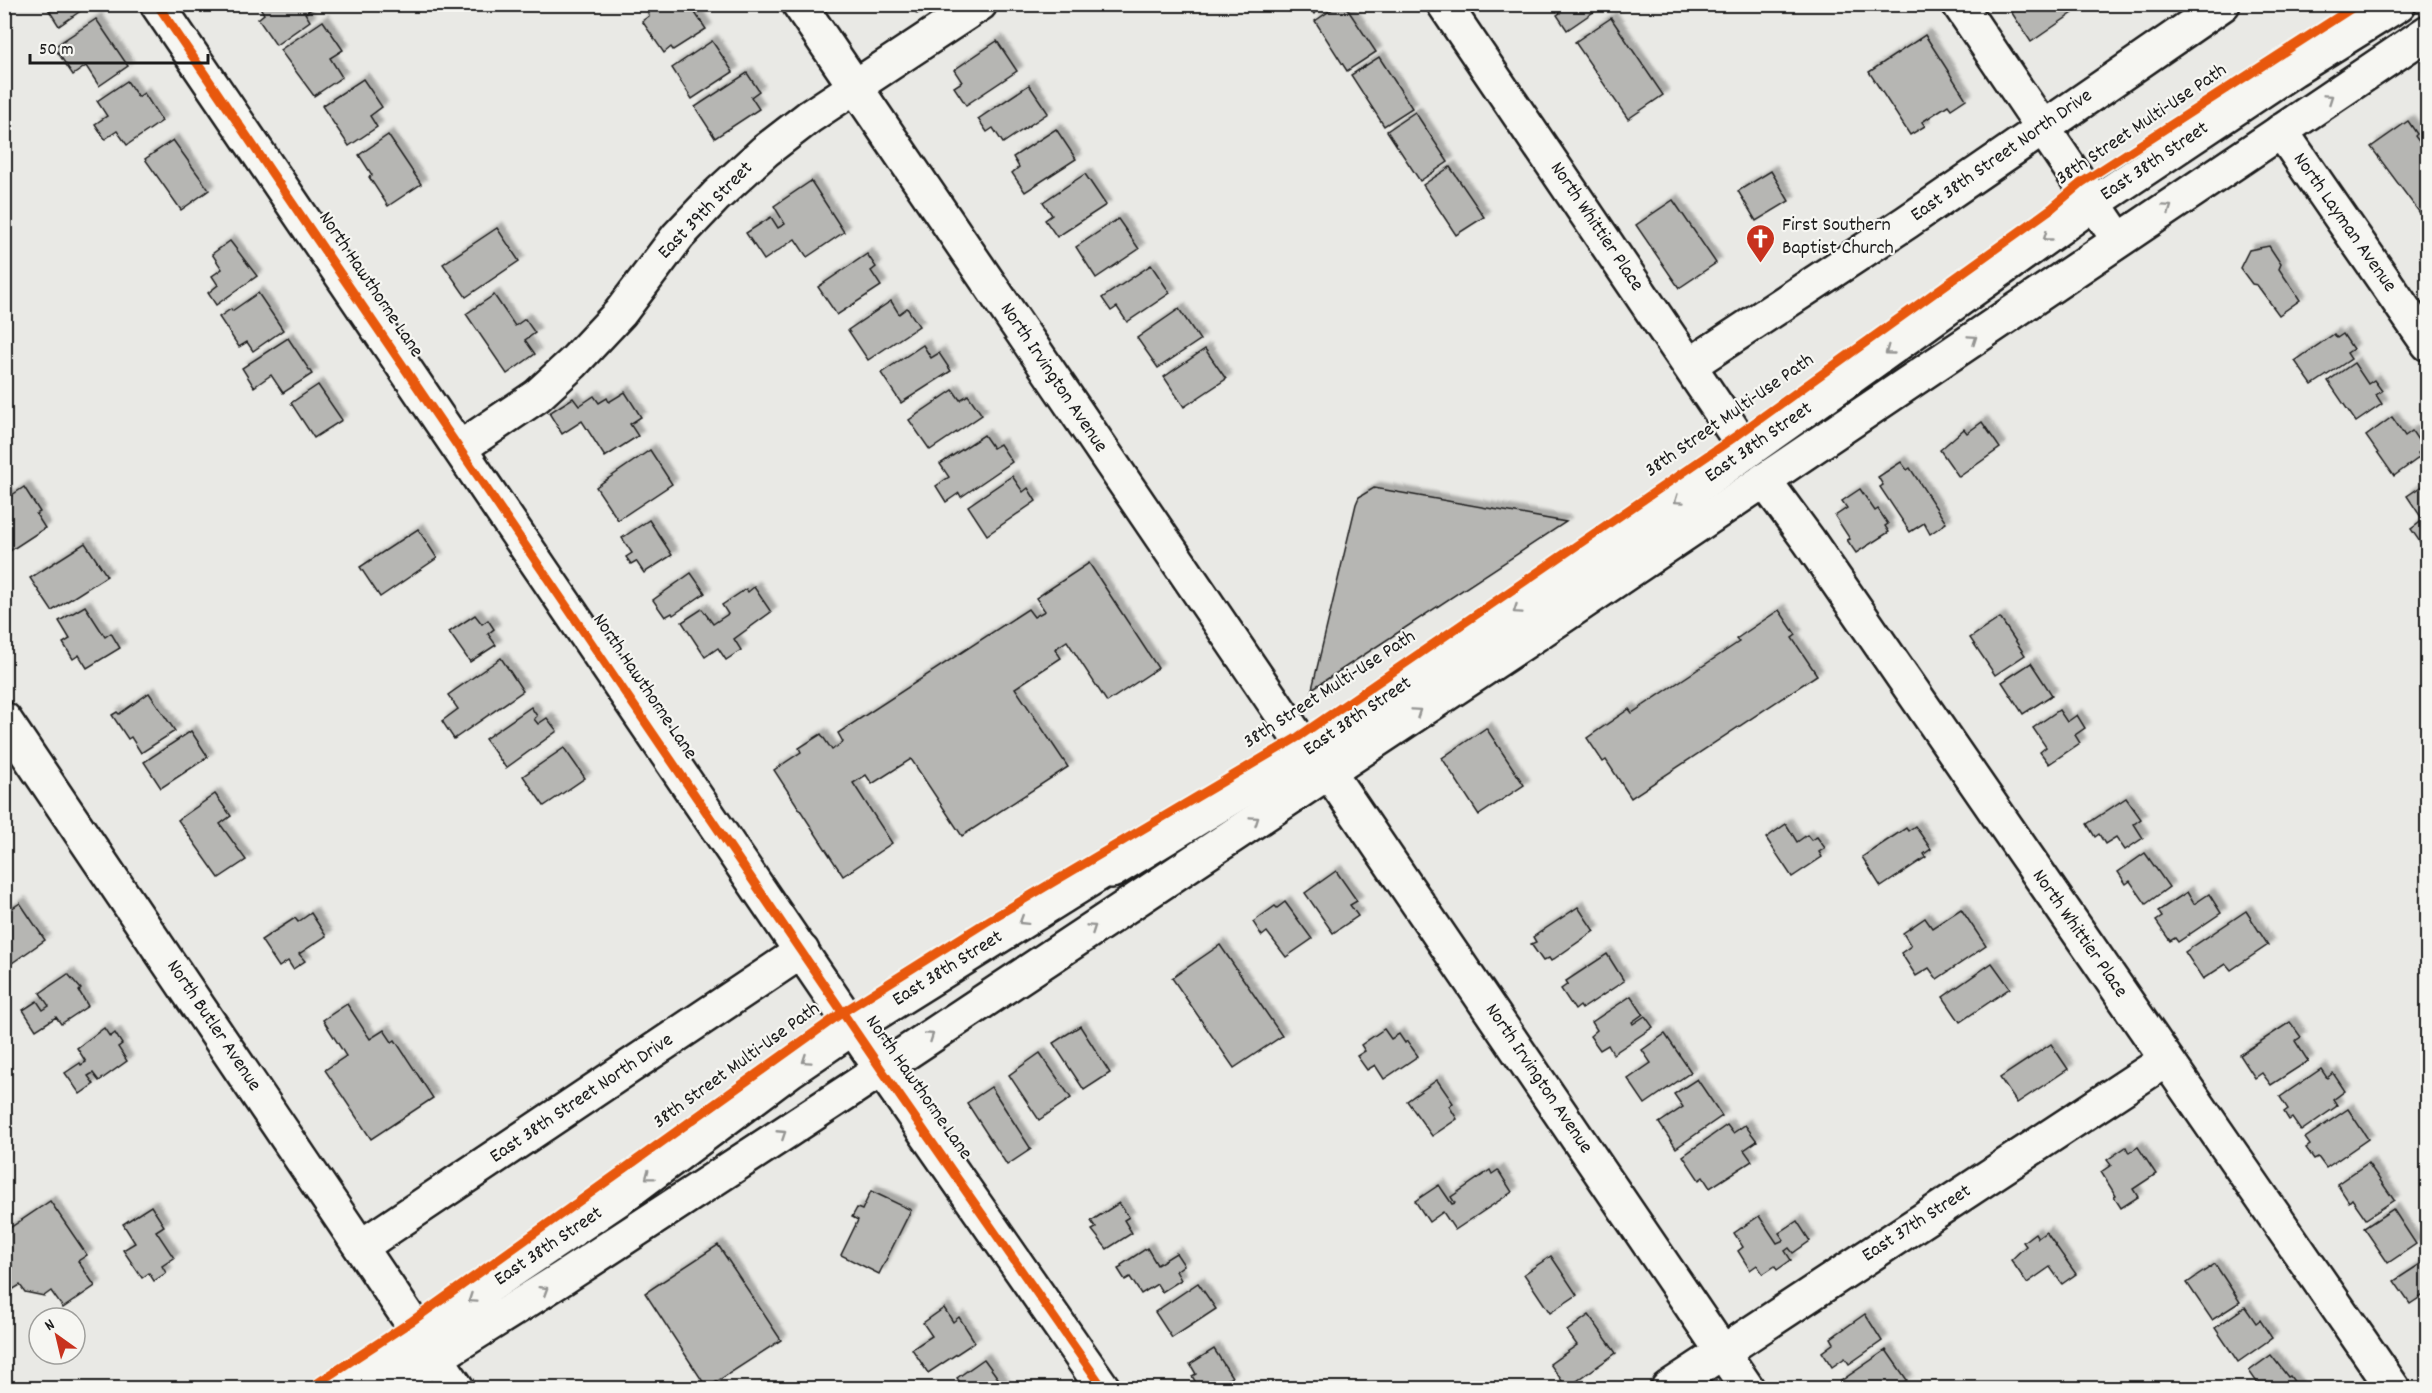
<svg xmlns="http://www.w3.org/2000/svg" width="2432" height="1393" font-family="Dekko,sans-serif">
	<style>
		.building { fill: #b6b6b3; stroke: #1c1c1c; stroke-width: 1.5; filter: url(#shadow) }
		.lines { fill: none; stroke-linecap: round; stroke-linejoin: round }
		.minor-casing { stroke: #1c1c1c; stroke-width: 38 }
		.major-casing { stroke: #1c1c1c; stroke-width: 38 }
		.minor { stroke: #f6f6f2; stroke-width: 33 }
		.major { stroke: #f6f6f2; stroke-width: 33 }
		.cycleway-casing { stroke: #f6f6f2; stroke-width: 13 }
		.cycleway { stroke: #e8590c; stroke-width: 9 }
		.oneway { stroke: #949492 }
		.labels { text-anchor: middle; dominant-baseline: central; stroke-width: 4.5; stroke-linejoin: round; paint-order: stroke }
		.street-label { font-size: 20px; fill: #1c1c1c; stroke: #f6f6f2 }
		.poi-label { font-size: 20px; fill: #1c1c1c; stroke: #f6f6f2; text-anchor: start }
	</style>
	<defs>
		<filter id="shadow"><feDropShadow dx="5.5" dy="-5.5" stdDeviation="1.5" flood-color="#0004"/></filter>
	</defs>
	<rect width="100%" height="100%" fill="#e9e9e5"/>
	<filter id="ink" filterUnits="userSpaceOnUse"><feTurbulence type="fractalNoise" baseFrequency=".0167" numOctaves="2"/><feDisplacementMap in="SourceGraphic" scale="12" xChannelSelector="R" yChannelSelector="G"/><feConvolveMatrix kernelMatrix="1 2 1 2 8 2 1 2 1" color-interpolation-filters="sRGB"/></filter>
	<g filter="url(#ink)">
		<g class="building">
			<polygon points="45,4 88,4 89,5 59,26"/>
			<polygon points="258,4 316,4 316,6 305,13 310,21 276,45 258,19 264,14"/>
			<polygon points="660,4 689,4 706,29 673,50 671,47 664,53 642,21 649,16 648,13"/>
			<polygon points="907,4 931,4 917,14 913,7 910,9"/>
			<polygon points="1308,4 1328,4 1314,14"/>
			<polygon points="1340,4 1344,4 1376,52 1347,71 1315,21"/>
			<polygon points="1554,4 1605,4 1567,30 1557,15 1560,13"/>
			<polygon points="2006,4 2086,4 2031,42"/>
			<polygon points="1611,18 1663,95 1628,119 1575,42"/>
			<polygon points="96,19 128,66 99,86 86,66 73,75 54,47"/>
			<polygon points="323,21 343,50 330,58 342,77 314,96 280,50"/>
			<polygon points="1925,35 1966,99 1951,109 1948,105 1922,122 1925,126 1910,135 1869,72"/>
			<polygon points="712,41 733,72 692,99 672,68"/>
			<polygon points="997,41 1017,71 966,105 954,87 962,82 954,70"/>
			<polygon points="1379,57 1412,108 1384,126 1351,75"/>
			<polygon points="747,73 759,91 751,97 759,109 715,138 695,107"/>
			<polygon points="363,79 382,107 370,116 377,127 349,146 322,106"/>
			<polygon points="127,81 138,97 144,93 162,121 127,145 117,131 105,139 95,124 107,116 97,101"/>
			<polygon points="1029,85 1048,113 1003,143 993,128 987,132 978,119"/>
			<polygon points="1415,112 1448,162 1420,181 1387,131"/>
			<polygon points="2408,121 2417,134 2415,136 2428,154 2428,224 2371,147"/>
			<polygon points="1056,129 1076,159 1025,192 1012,173 1019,167 1013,157"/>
			<polygon points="388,135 421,184 388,206 369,177 372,175 359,155"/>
			<polygon points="173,140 209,190 181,210 145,159"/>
			<polygon points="1450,167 1484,217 1456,235 1423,185"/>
			<polygon points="1771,171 1789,201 1756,221 1738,191"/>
			<polygon points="1085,174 1106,205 1057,237 1045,220 1052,215 1043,202"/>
			<polygon points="811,181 844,232 807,257 795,239 764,260 746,233 771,217 778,228 785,224 774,206"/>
			<polygon points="1673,200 1716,263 1679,288 1636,225"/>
			<polygon points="1118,219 1139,249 1096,278 1076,247"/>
			<polygon points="497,228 519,261 466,297 443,264"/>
			<polygon points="230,241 257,276 216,305 208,293 218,285 212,276 222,269 212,254"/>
			<polygon points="2269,246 2281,264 2279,269 2300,300 2279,315 2257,285 2252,284 2240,268 2249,250"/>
			<polygon points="867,254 876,267 871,271 881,286 837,315 818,287"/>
			<polygon points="1151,265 1170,293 1127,322 1117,307 1111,311 1102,298"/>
			<polygon points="258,293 283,330 253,351 247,342 239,347 219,317 231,309 232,311"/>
			<polygon points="494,295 515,326 525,319 535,333 525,340 535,354 507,374 466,314"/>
			<polygon points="891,301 899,314 907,308 919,326 868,360 848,330"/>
			<polygon points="1179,309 1200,340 1158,368 1137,338"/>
			<polygon points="2334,334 2337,338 2343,334 2353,349 2347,353 2351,359 2312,385 2295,361"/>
			<polygon points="288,338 312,374 283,393 271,375 254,387 242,368"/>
			<polygon points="923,345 931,358 939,353 951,371 901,403 881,373"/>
			<polygon points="1205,349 1226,379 1184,407 1164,377"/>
			<polygon points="2354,363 2368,384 2374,380 2382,391 2376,395 2382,404 2356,422 2328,381"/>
			<polygon points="318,385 342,420 314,438 291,403"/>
			<polygon points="953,390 960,400 968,395 982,415 930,450 909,420"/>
			<polygon points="625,392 641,417 630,424 638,436 605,457 582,421 562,434 549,413 573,398 579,406 594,396 599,403 607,398 609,402"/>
			<polygon points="2392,417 2405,436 2412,431 2424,449 2418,453 2420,457 2394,476 2366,436"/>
			<polygon points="1982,422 2000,448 1959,477 1940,450 1964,429 1967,433"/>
			<polygon points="984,435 993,448 1000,444 1012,462 961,497 959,493 946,502 936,486 949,477 940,464"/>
			<polygon points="650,450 672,484 618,520 596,487"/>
			<polygon points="1901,462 1907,470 1910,468 1946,523 1930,534 1924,523 1910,532 1880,487 1883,485 1878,477"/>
			<polygon points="1012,476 1023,492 1028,488 1036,501 987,535 968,506"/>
			<polygon points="2428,482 2428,541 2422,545 2411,529 2423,520 2407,496"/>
			<polygon points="24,487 40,512 36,514 45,528 10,551 4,542 4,490 9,497"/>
			<polygon points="1374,488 1566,522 1312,689 1356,504 1359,497"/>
			<polygon points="1860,489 1875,511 1878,509 1888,524 1885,526 1889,532 1856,553 1847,540 1850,539 1835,516 1847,508 1842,501"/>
			<polygon points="649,520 672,555 644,573 636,561 631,564 626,557 632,553 622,538"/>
			<polygon points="418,529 437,558 380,597 360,567"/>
			<polygon points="85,543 107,576 52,611 30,578"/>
			<polygon points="1089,563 1158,668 1107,702 1067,641 1055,649 1061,658 1015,688 1068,767 962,836 911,759 872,784 866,775 853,783 892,843 843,876 774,770 801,752 799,748 821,734 832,750 843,742 838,733 1028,609 1034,617 1045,611 1036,598"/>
			<polygon points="691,573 705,593 673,615 672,613 665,617 653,600"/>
			<polygon points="754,587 771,612 734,639 741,650 726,660 718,648 705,657 682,622 702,609 713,624 728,614 722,605 746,589 748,592"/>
			<polygon points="85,606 105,637 111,633 120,648 87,668 79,655 73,659 63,643 70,639 59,621"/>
			<polygon points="1779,610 1796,635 1792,638 1817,675 1631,798 1606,760 1603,762 1587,738 1629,709 1632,713 1739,642 1736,639"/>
			<polygon points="475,615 482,624 488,620 494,629 488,634 496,645 470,662 449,632"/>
			<polygon points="2000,618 2025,655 1995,675 1970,638"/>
			<polygon points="501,658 523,691 454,739 442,721 458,709 448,695"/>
			<polygon points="2031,663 2052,695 2023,714 2002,682"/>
			<polygon points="149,693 175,731 141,753 131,737 128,739 112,715 117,712 119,714"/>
			<polygon points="531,707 537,716 534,719 538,724 547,718 557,731 506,768 485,739"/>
			<polygon points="2059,710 2067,722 2077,715 2085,728 2075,735 2080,743 2049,764 2040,752 2046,747 2033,728"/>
			<polygon points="1486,728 1524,785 1479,815 1442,758"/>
			<polygon points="191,731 208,757 161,788 144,762"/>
			<polygon points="564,748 585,778 544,806 523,776"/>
			<polygon points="215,794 231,816 220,824 246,860 219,878 178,820"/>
			<polygon points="2126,798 2141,819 2134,824 2143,838 2125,850 2116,837 2105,844 2099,834 2095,837 2087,824"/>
			<polygon points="1786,824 1797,842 1807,835 1811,840 1817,837 1825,848 1819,852 1822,857 1792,877 1766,838"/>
			<polygon points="1915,826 1931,849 1924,854 1926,857 1881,887 1862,857 1906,828 1908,831"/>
			<polygon points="2145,853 2169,887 2146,904 2130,881 2126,884 2118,872"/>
			<polygon points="1336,871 1357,901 1350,905 1358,916 1333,933 1305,893"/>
			<polygon points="2187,892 2194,904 2209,894 2221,913 2178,942 2175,938 2170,941 2156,921 2162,917 2158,911"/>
			<polygon points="1285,902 1312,939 1286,957 1267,932 1262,936 1253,922 1275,906 1277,908"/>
			<polygon points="20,903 45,940 12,963 4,952 4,914"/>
			<polygon points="1578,907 1594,931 1551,961 1549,958 1543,961 1531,944 1536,942 1533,937"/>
			<polygon points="1961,909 1986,946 1937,979 1929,968 1916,976 1901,953 1911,946 1903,933 1925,918 1932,928"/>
			<polygon points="2246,911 2268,945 2231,970 2226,964 2203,979 2185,952"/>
			<polygon points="311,913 326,936 299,954 305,961 293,969 288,961 279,967 261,940 295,918 298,922"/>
			<polygon points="1220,945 1282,1036 1234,1068 1172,978"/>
			<polygon points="1607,954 1624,981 1582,1009 1580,1006 1575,1010 1561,989 1568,984 1566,981"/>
			<polygon points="1992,963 2010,988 1960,1022 1943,997"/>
			<polygon points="68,974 81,989 79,991 88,1006 61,1024 56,1017 36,1030 23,1010 37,1001 43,1010 49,1006 40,993"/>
			<polygon points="1631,996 1643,1014 1632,1022 1633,1024 1645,1016 1653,1027 1613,1054 1608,1045 1600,1050 1590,1036 1597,1030 1592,1022"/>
			<polygon points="347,1004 370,1039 384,1030 392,1042 395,1040 433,1098 371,1139 325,1070 346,1056 323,1020"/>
			<polygon points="2290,1022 2301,1037 2295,1041 2308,1061 2271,1085 2262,1073 2255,1078 2240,1055"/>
			<polygon points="1080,1026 1110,1073 1084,1090 1053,1043"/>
			<polygon points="104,1028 110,1037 115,1033 122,1044 118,1047 127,1061 99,1081 93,1073 88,1076 94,1084 80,1094 65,1073 80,1063 81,1065 86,1062 77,1048"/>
			<polygon points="1384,1029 1391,1039 1399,1034 1405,1043 1407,1041 1418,1056 1384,1079 1375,1065 1367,1070 1357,1056 1365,1051 1361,1045"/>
			<polygon points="1665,1034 1691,1072 1645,1104 1628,1079 1651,1063 1642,1050"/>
			<polygon points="2051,1044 2068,1069 2017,1103 2000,1078"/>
			<polygon points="1040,1053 1071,1098 1039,1120 1009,1075"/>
			<polygon points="2321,1069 2327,1078 2333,1073 2345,1091 2333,1100 2337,1106 2301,1131 2292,1118 2289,1120 2284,1112 2288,1109 2280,1097"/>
			<polygon points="1697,1079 1722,1116 1676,1148 1659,1123 1683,1107 1674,1094"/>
			<polygon points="1437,1080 1453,1103 1449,1106 1457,1119 1432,1136 1407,1101"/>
			<polygon points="991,1087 1031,1149 1007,1165 967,1103"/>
			<polygon points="2348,1109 2368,1139 2326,1168 2318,1157 2314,1159 2306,1148 2310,1145 2305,1138"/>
			<polygon points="1727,1125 1733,1133 1745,1125 1757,1141 1744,1150 1752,1161 1710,1188 1703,1177 1699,1180 1683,1156"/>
			<polygon points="2126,1147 2129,1153 2138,1147 2156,1174 2133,1189 2138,1197 2121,1208 2114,1197 2116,1196 2101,1172 2111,1165 2107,1160"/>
			<polygon points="2368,1163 2394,1200 2366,1219 2352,1199 2349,1202 2337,1184"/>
			<polygon points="1490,1170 1492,1174 1498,1170 1512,1192 1455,1230 1443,1212 1429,1222 1415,1201 1439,1185 1452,1204 1455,1203 1451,1197"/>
			<polygon points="871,1191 911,1210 879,1274 841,1255 858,1220 852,1217 857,1208 862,1210"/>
			<polygon points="50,1201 87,1255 78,1261 95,1286 63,1308 51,1291 44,1296 25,1292 20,1285 4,1295 4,1232"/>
			<polygon points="1119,1203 1129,1217 1124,1220 1132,1233 1107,1249 1092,1230 1096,1228 1091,1221"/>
			<polygon points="151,1206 164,1226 156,1231 174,1258 162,1266 166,1273 154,1281 149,1273 142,1278 123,1250 135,1243 123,1224"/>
			<polygon points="2393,1209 2416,1244 2388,1263 2364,1228"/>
			<polygon points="1759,1216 1777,1243 1784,1240 1779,1233 1797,1221 1810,1241 1793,1253 1789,1248 1785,1251 1791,1260 1777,1270 1775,1266 1763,1274 1757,1265 1750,1270 1738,1251 1743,1247 1734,1233"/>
			<polygon points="2046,1232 2076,1274 2062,1284 2050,1267 2027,1283 2011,1260 2026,1246 2023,1242 2035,1233 2038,1238"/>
			<polygon points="718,1245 781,1340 707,1388 645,1293"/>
			<polygon points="1147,1248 1157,1265 1176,1253 1184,1265 1176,1271 1181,1280 1162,1292 1157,1284 1141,1294 1130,1277 1125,1280 1118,1269 1122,1267 1121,1265"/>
			<polygon points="1551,1256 1577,1295 1550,1313 1524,1274"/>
			<polygon points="2428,1259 2428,1292 2410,1304 2394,1281"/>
			<polygon points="2215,1264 2240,1302 2212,1320 2187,1283"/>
			<polygon points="1198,1283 1216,1309 1172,1338 1155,1312"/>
			<polygon points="2245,1307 2256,1323 2260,1320 2272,1338 2238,1362 2215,1328"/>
			<polygon points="944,1308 953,1322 959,1317 975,1342 928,1373 912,1349 932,1336 923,1323"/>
			<polygon points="1865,1314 1882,1341 1849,1364 1845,1358 1832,1367 1822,1352 1834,1343 1831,1338"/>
			<polygon points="1589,1315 1616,1353 1567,1388 1550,1364 1577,1345 1567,1331"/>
			<polygon points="1214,1349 1232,1377 1214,1388 1199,1388 1192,1376 1196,1374 1190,1364"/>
			<polygon points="1886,1350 1907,1380 1895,1388 1846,1388 1841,1381"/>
			<polygon points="2271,1355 2288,1377 2290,1376 2298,1387 2261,1388 2249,1371"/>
			<polygon points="984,1359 1005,1388 964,1388 957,1378"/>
		</g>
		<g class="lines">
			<defs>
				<g id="minor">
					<polyline points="157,4 881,1069 1103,1388"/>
					<polyline points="799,4 1307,751"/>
					<polyline points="1444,4 1747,451"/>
					<polyline points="1959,4 2118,239"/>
					<polyline points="2281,131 2428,344"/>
					<polyline points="1690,365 1907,222 2223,4"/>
					<polyline points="460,448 537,396 573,363 620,313 678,236 716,196 765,151 809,117 980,4"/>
					<polyline points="1764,480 1809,541 2393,1388"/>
					<polyline points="4,719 420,1335"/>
					<polyline points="1328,771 1747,1388"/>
					<polyline points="362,1246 802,951"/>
					<polyline points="436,1358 457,1388"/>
					<polyline points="1668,1388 2166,1060"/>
				</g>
				<g id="major">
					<polyline points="1126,857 1112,871 1307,751 1608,550 1839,386 2094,203 2293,70 2399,4"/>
					<polyline points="338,1388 620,1198 791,1070 854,1027 1126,857"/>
					<polyline points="388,1388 563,1278 853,1088 1529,639 2428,32"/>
				</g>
			</defs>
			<use href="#minor" class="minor-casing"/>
			<use href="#major" class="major-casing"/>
			<use href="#minor" class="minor"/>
			<use href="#major" class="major"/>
			<defs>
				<g id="cycleway">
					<polyline points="157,4 881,1069 1103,1388"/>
					<polyline points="310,1388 412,1321 843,1012 991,919 1298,737 1736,436 2052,208 2081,183 2358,4"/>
				</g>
			</defs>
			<use href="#cycleway" class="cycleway-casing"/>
			<use href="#cycleway" class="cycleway"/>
		</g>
		<defs><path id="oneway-chevron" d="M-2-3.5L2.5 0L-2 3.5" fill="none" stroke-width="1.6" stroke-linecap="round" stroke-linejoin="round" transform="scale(1.5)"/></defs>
		<g class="oneway">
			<use href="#oneway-chevron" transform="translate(2329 98) rotate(-34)"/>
			<use href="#oneway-chevron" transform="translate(2168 208) rotate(-35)"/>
			<use href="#oneway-chevron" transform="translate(2047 237) rotate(144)"/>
			<use href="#oneway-chevron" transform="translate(1973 339) rotate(-34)"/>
			<use href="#oneway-chevron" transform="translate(1889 351) rotate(144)"/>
			<use href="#oneway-chevron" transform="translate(1678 500) rotate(145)"/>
			<use href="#oneway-chevron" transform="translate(1517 610) rotate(146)"/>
			<use href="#oneway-chevron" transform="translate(1417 712) rotate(-34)"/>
			<use href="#oneway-chevron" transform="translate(1255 820) rotate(-34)"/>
			<use href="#oneway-chevron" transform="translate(1023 921) rotate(148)"/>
			<use href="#oneway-chevron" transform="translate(1092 928) rotate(-34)"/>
			<use href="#oneway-chevron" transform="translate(930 1036) rotate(-34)"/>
			<use href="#oneway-chevron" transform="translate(806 1060) rotate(146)"/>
			<use href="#oneway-chevron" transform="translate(782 1134) rotate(-33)"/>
			<use href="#oneway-chevron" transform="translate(649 1176) rotate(143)"/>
			<use href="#oneway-chevron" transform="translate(544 1290) rotate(-32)"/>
			<use href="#oneway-chevron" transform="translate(472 1299) rotate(146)"/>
		</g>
	</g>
	<defs>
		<symbol id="church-pin" viewBox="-11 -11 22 30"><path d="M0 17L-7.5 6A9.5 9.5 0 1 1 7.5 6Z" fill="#c8321e" stroke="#f6f6f2"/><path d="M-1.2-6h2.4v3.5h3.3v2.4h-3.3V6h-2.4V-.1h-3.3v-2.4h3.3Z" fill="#fff"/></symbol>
	</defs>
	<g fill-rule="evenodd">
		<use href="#church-pin" x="1744" y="222" width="33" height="45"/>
	</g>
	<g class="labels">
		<g class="street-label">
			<text transform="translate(2142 125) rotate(-34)">38th Street Multi-Use Path</text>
			<text transform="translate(2002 156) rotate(-35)">East 38th Street North Drive</text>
			<text transform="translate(2155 162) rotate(-34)">East 38th Street</text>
			<text transform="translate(706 211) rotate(-46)">East 39th Street</text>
			<text transform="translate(2344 223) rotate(55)">North Layman Avenue</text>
			<text transform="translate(1596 227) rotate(56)">North Whittier Place</text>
			<text transform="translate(370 285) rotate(56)">North Hawthorne Lane</text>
			<text transform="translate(1053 378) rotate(56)">North Irvington Avenue</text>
			<text transform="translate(1730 416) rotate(-35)">38th Street Multi-Use Path</text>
			<text transform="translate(1759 443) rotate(-35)">East 38th Street</text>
			<text transform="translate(644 687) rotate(56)">North Hawthorne Lane</text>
			<text transform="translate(1330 690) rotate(-33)">38th Street Multi-Use Path</text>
			<text transform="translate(1358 717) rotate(-34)">East 38th Street</text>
			<text transform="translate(2079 934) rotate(55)">North Whittier Place</text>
			<text transform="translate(948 969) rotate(-32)">East 38th Street</text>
			<text transform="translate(213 1026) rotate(56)">North Butler Avenue</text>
			<text transform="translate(737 1066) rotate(-36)">38th Street Multi-Use Path</text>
			<text transform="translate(1538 1079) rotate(56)">North Irvington Avenue</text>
			<text transform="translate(918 1088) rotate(55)">North Hawthorne Lane</text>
			<text transform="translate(582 1099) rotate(-34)">East 38th Street North Drive</text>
			<text transform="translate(1917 1224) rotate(-33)">East 37th Street</text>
			<text transform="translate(549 1247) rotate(-34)">East 38th Street</text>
		</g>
		<g class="poi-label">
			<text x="1782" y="226">First Southern<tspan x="1782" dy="23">Baptist Church</tspan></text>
		</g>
	</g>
	<rect width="2432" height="1393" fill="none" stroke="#f6f6f2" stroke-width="24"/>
	<rect x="12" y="12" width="2408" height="1369" fill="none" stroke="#1c1c1c" stroke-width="2" filter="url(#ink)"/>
	<g transform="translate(57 1336) rotate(326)"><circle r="28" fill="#f6f6f2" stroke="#9f9f9c" stroke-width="1.5"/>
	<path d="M0-4.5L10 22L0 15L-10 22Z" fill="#c8321e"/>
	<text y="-9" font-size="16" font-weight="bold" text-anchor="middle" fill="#1c1c1c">N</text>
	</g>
	<path d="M30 54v9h178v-9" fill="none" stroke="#1c1c1c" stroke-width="3"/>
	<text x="39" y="54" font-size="18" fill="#1c1c1c" stroke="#f6f6f2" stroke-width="4.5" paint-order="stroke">50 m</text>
</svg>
